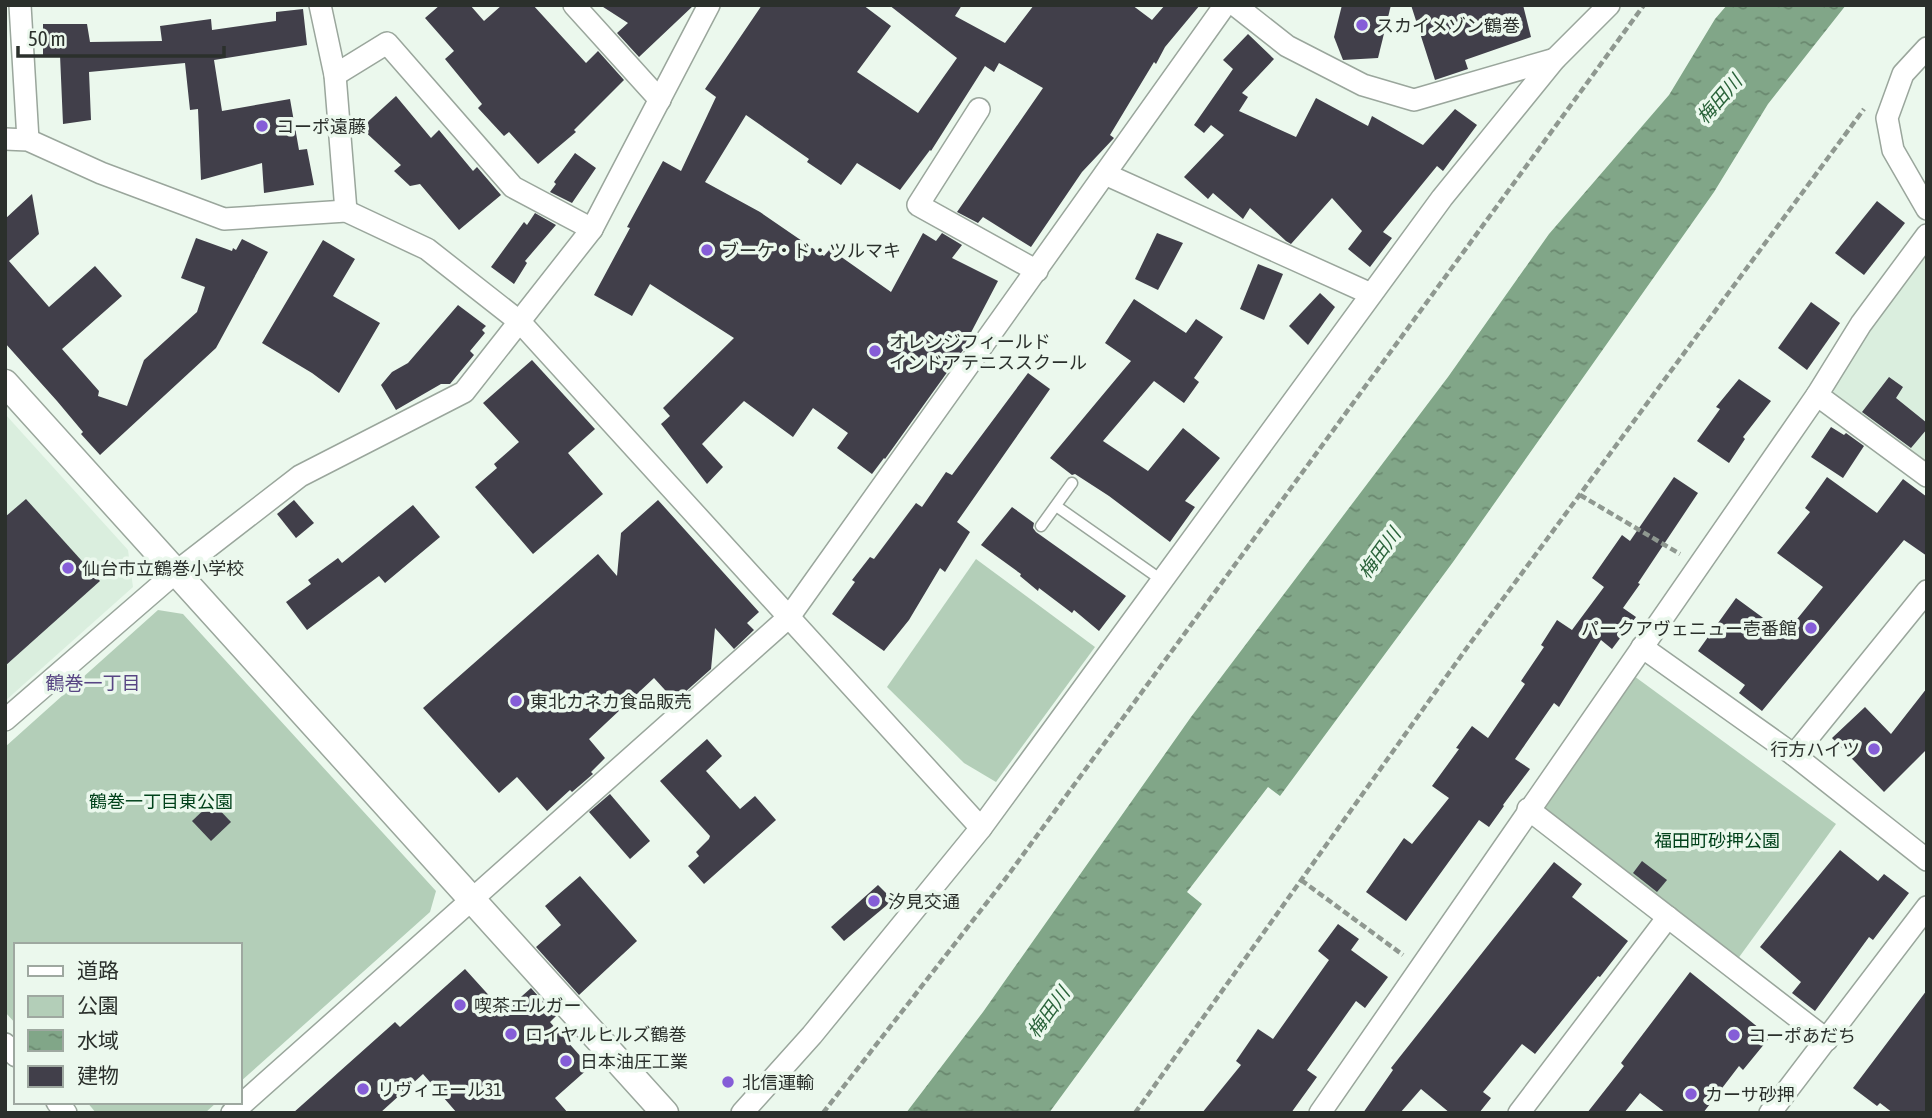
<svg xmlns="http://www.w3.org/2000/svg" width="1932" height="1118" font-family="'Asap Condensed','Noto Sans JP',sans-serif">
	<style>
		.built { fill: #daeede }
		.park { fill: #b3ceb8 }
		.water { fill: url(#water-ripples) }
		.building { fill: #413f4a }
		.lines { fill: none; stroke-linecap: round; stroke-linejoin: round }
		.service-casing { stroke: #9aa69c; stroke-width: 13 }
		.minor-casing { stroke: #9aa69c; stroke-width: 24 }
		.tertiary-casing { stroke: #9aa69c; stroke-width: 29 }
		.path { stroke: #8f9890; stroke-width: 4.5; stroke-dasharray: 7 3.5; stroke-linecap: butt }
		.service { stroke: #fff; stroke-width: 10 }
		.minor { stroke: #fff; stroke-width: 21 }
		.tertiary { stroke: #fff; stroke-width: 26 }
		.poi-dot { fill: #855dd7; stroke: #ebf8ed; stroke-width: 2.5 }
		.labels { text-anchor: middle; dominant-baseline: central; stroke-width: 7; stroke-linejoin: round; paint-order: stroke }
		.poi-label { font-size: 18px; fill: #2b302c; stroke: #ebf8ed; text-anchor: start }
		.park-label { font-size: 18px; fill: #00411a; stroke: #ebf8ed }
		.water-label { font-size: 19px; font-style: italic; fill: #2a633a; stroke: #ebf8ed }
		.neighbourhood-label { font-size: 19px; fill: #584684; stroke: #ebf8ed }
	</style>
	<defs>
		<pattern id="water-ripples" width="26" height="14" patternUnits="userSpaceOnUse" patternTransform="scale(1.75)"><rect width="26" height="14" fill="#81a688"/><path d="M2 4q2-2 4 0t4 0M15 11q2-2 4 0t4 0" fill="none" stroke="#6a886f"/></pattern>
	</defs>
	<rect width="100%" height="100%" fill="#ebf8ed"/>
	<g class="built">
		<polygon points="1920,253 1927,253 1927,463 1837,403 1831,383"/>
		<polygon points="5,414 128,550 133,587 5,701"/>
	</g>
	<g class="park">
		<polygon points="976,559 1095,647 996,782 964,763 887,687"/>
		<polygon points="158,610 183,614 436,891 430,912 240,1082 240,945 16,945 16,1024 5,1012 5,747"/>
		<polygon points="1634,676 1836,824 1737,960 1542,809"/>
		<polygon points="87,1102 217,1102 205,1113 96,1113"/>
	</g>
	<polygon class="water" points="1727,5 1846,5 1768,104 1714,192 1453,562 1280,796 1268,787 1187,892 1202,904 1049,1113 906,1113 983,1012 1191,717 1448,377 1549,234 1669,95 1715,19"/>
	<g class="building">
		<polygon points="440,5 470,5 484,21 502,5 533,5 586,63 598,51 624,80 574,130 576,132 538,164 509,132 504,136 478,108 482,104 445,59 454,51 425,18"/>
		<polygon points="600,5 694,5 639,57 617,33 628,23"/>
		<polygon points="762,5 863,5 891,26 857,72 918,113 957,58 889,5 962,5 955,16 1005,43 1034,5 1132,5 1152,20 1165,5 1200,5 1165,47 1156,64 1154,62 1110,135 1114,138 1082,172 1031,247 983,217 978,223 957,212 1043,88 999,63 994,72 985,66 931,151 930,150 900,190 857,163 841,185 807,162 809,159 746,115 705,182 760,212 824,256 830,249 891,292 923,233 936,241 942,233 962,245 952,258 998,281 965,344 966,346 885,459 884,458 872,474 837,448 848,433 813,408 793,437 744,401 702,444 723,467 707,484 661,424 670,416 663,408 734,338 650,284 632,316 594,295 630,228 627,227 663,161 681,171 716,97 705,89"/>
		<polygon points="1342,5 1391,5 1378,58 1343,60 1334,37"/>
		<polygon points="1411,5 1523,5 1531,37 1465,60 1468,69 1435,80"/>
		<polygon points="303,9 307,45 214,60 222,111 290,99 299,150 307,149 314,185 264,193 262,163 201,180 198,109 190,110 185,63 89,72 91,120 63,124 60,55 43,57 43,24 87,24 90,42 162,41 160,26 211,19 212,30 276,21 276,12"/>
		<polygon points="1248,34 1274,59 1242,93 1248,97 1239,111 1296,137 1316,98 1368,126 1372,116 1423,145 1455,109 1477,125 1443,171 1437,166 1383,232 1392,238 1370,267 1348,249 1362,231 1332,198 1291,244 1286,241 1250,208 1243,219 1213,193 1208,199 1184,177 1224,135 1211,125 1204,133 1194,125 1233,69 1223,60"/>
		<polygon points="396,96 431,138 439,130 473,171 477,167 501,195 459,230 420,184 410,186 394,171 401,165 361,128"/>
		<polygon points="575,153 596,168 572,203 550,192 556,184 554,182"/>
		<polygon points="32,194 39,234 9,261 49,307 95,266 122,296 62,349 99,391 98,396 127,406 144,360 197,312 205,287 181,278 196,238 232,251 233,248 236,250 242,239 268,252 216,348 100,455 81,434 83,432 57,401 5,343 5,219"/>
		<polygon points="1877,201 1905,223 1864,275 1835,253"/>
		<polygon points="535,213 556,225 525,261 527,263 514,284 491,267 524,222 527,225"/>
		<polygon points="1157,233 1183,243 1158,290 1135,279"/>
		<polygon points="323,240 355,259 333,296 380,323 339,393 312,373 262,343"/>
		<polygon points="1258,264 1283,274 1264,320 1240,309"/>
		<polygon points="1320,293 1335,307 1308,345 1289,326"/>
		<polygon points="1134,299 1186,333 1196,319 1223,337 1194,378 1199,382 1184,403 1154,381 1103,441 1148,471 1183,428 1220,458 1185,501 1195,507 1170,542 1109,496 1075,474 1072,475 1050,458 1131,361 1105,343"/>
		<polygon points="1811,302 1840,323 1807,370 1778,348"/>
		<polygon points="458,305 486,326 482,330 485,333 470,351 474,355 450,384 441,384 396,410 381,385 392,372 408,363"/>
		<polygon points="532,360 595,429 568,453 603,494 533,554 475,487 497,468 494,464 519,442 483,403"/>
		<polygon points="1028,373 1050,389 957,522 970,532 945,572 940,568 909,620 884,651 832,614 855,582 852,580 870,557 874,559 916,503 922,507 946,472 952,475"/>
		<polygon points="1889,377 1903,387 1896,398 1927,423 1927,429 1911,448 1862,412"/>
		<polygon points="1739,379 1771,401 1743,437 1745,439 1729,463 1697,441 1720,409 1716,407"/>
		<polygon points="1831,427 1844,435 1846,433 1864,446 1843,478 1811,457"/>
		<polygon points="1674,477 1698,493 1638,583 1640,584 1623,608 1636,617 1612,649 1601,640 1559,707 1554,703 1515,759 1530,769 1503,805 1504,806 1489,827 1479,820 1406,921 1366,892 1404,838 1412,844 1449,798 1432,786 1459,749 1456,748 1472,726 1488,738 1525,684 1521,681 1544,647 1541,645 1557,620 1572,630 1604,587 1592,578 1622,535 1630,541"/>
		<polygon points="1827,477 1877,513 1903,479 1927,497 1927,556 1904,540 1762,711 1739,693 1745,685 1698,651 1736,598 1785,634 1823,587 1777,553 1810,512 1805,508"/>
		<polygon points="26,499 100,581 5,666 5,517"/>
		<polygon points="294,500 314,523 296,538 277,514"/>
		<polygon points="658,500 759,612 747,623 754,630 734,649 715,628 711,669 675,701 654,678 589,739 605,758 591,772 593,774 572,792 570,790 547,811 517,777 499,793 423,708 598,554 617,576 621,533"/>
		<polygon points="413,505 440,537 385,583 379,576 307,630 286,602 311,584 308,580 338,558 342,563"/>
		<polygon points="1012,507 1034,523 1033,528 1036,532 1126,596 1099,631 1074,610 1072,613 1039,588 1038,591 1020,576 1021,574 981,545"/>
		<polygon points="1927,688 1927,749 1884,792 1832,738 1865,707 1891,734"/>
		<polygon points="707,739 722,756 706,771 740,809 755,796 776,820 704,884 688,866 699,856 696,852 709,839 710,836 660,781"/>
		<polygon points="610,794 650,841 630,859 589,812"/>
		<polygon points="212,802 231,822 211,841 192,821"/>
		<polygon points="1840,850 1878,881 1884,874 1909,893 1873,940 1869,937 1815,1011 1792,993 1801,982 1760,947"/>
		<polygon points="1642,861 1667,880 1657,892 1633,873"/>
		<polygon points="1554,862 1582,884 1572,897 1628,941 1600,977 1598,976 1535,1054 1522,1044 1483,1092 1491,1098 1479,1113 1450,1113 1421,1089 1400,1113 1363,1113 1393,1070 1391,1068"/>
		<polygon points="580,876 637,941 579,995 536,947 561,925 545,906"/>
		<polygon points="878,885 893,900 844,941 831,927"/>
		<polygon points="1338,924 1359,939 1351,950 1388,977 1365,1008 1356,1001 1307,1070 1317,1077 1291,1113 1202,1113 1241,1065 1236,1061 1258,1029 1273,1039 1329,960 1318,951"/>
		<polygon points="465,969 504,1012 531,988 556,1016 550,1022 590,1067 555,1098 568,1113 457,1113 423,1074 380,1113 293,1113 395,1022 400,1027"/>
		<polygon points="1690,972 1770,1037 1743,1070 1739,1066 1703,1113 1666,1113 1640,1093 1624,1113 1587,1113 1624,1066 1621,1063"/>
		<polygon points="1927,990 1927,1113 1893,1113 1880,1103 1877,1106 1853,1088"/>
	</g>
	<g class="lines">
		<defs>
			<g id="service">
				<polyline points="1056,506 1163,581"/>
				<polyline points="1041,526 1072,483"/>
			</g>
			<g id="minor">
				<polyline points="20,5 28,140"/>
				<polyline points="320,5 335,75 346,211"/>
				<polyline points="574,5 660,100"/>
				<polyline points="1235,5 1287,46 1363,85 1414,100 1555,59"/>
				<polyline points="1927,48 1903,74 1887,118 1893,150 1927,209"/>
				<polyline points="335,75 387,43 513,187 592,229"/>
				<polyline points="979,109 918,205 1037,271"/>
				<polyline points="5,139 28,140 101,173 224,219 346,211 427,249 520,322 981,828"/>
				<polyline points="1105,174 1371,294"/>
				<polyline points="1817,395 1927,476"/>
				<polyline points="1642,647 1794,755 1927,860"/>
				<polyline points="5,720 176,572 300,476 464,392 592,229 709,5"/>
				<polyline points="1794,755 1927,591"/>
				<polyline points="1528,809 1827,1040"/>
				<polyline points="5,1044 16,1056"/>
				<polyline points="57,1102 66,1113"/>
				<polyline points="232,1113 789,617 1225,5"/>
				<polyline points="742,1113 812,1035 981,828 1442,198 1555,59 1609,5"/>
				<polyline points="1320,1113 1817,395 1861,324 1927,235"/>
				<polyline points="1519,1113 1668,917"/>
				<polyline points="1770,1113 1927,907"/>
			</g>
			<polyline id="tertiary" points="5,383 665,1113"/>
		</defs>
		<use href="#service" class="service-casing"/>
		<use href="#minor" class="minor-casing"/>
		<use href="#tertiary" class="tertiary-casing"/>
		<g class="path">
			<polyline points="1580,495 1680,554"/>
			<polyline points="1301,880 1403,955"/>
			<polyline points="823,1113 1006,878 1644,5"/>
			<polyline points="1135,1113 1466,649 1864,109"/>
		</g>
		<use href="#service" class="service"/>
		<use href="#minor" class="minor"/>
		<use href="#tertiary" class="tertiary"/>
	</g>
	<g class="poi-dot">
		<circle cx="1362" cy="25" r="7"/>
		<circle cx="262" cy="126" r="7"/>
		<circle cx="707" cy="250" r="7"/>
		<circle cx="875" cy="351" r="7"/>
		<circle cx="68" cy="568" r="7"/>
		<circle cx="1811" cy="628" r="7"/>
		<circle cx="516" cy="701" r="7"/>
		<circle cx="1874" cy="749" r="7"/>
		<circle cx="874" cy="901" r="7"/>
		<circle cx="460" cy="1005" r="7"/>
		<circle cx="511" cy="1034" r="7"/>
		<circle cx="1734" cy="1035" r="7"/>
		<circle cx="566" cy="1061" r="7"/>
		<circle cx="728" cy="1082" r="7"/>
		<circle cx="363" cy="1089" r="7"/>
		<circle cx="1691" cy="1094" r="7"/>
	</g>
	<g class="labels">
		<g class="poi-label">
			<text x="1376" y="25">スカイメゾン鶴巻</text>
			<text x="276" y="126">コーポ遠藤</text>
			<text x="721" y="250">ブーケ・ド・ツルマキ</text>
			<text x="889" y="341">オレンジフィールド<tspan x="889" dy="21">インドアテニススクール</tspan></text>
			<text x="82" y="568">仙台市立鶴巻小学校</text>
			<text x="1797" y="628" text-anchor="end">パークアヴェニュー壱番館</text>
			<text x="530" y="701">東北カネカ食品販売</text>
			<text x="1860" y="749" text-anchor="end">行方ハイツ</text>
			<text x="888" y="901">汐見交通</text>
			<text x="474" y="1005">喫茶エルガー</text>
			<text x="525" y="1034">ロイヤルヒルズ鶴巻</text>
			<text x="1748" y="1035">コーポあだち</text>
			<text x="580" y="1061">日本油圧工業</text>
			<text x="742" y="1082">北信運輸</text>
			<text x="377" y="1089">リヴィエール31</text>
			<text x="1705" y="1094">カーサ砂押</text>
		</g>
		<g class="park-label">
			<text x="161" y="801">鶴巻一丁目東公園</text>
			<text x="1717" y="840">福田町砂押公園</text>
		</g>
		<g class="water-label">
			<text transform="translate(1719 99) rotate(-49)">梅田川</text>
			<text transform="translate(1379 553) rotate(-54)">梅田川</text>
			<text transform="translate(1048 1012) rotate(-54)">梅田川</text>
		</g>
		<g class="neighbourhood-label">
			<text x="93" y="683">鶴巻一丁目</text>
		</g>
	</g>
	<rect width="1932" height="1118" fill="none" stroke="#2b302c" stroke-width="14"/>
	<rect x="14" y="943" width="228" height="161" fill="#ebf8ed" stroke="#9ea8a0" stroke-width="2"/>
	<rect x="28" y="966" width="35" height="10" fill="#ffffff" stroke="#9ea8a0" stroke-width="2"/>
	<text x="77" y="978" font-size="21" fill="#2b302c">道路</text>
	<rect x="28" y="996" width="35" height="21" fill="#b3ceb8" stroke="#9ea8a0" stroke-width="2"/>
	<text x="77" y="1013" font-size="21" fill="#2b302c">公園</text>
	<rect x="28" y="1030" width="35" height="21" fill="url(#water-ripples)" stroke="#9ea8a0" stroke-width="2"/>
	<text x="77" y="1048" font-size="21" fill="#2b302c">水域</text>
	<rect x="28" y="1066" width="35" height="21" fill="#413f4a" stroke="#9ea8a0" stroke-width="2"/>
	<text x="77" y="1083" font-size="21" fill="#2b302c">建物</text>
	<path d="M18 46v10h206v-10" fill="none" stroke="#2b302c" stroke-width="3.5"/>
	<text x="28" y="46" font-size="21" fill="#2b302c" stroke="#ebf8ed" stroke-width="5" paint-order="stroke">50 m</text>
</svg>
